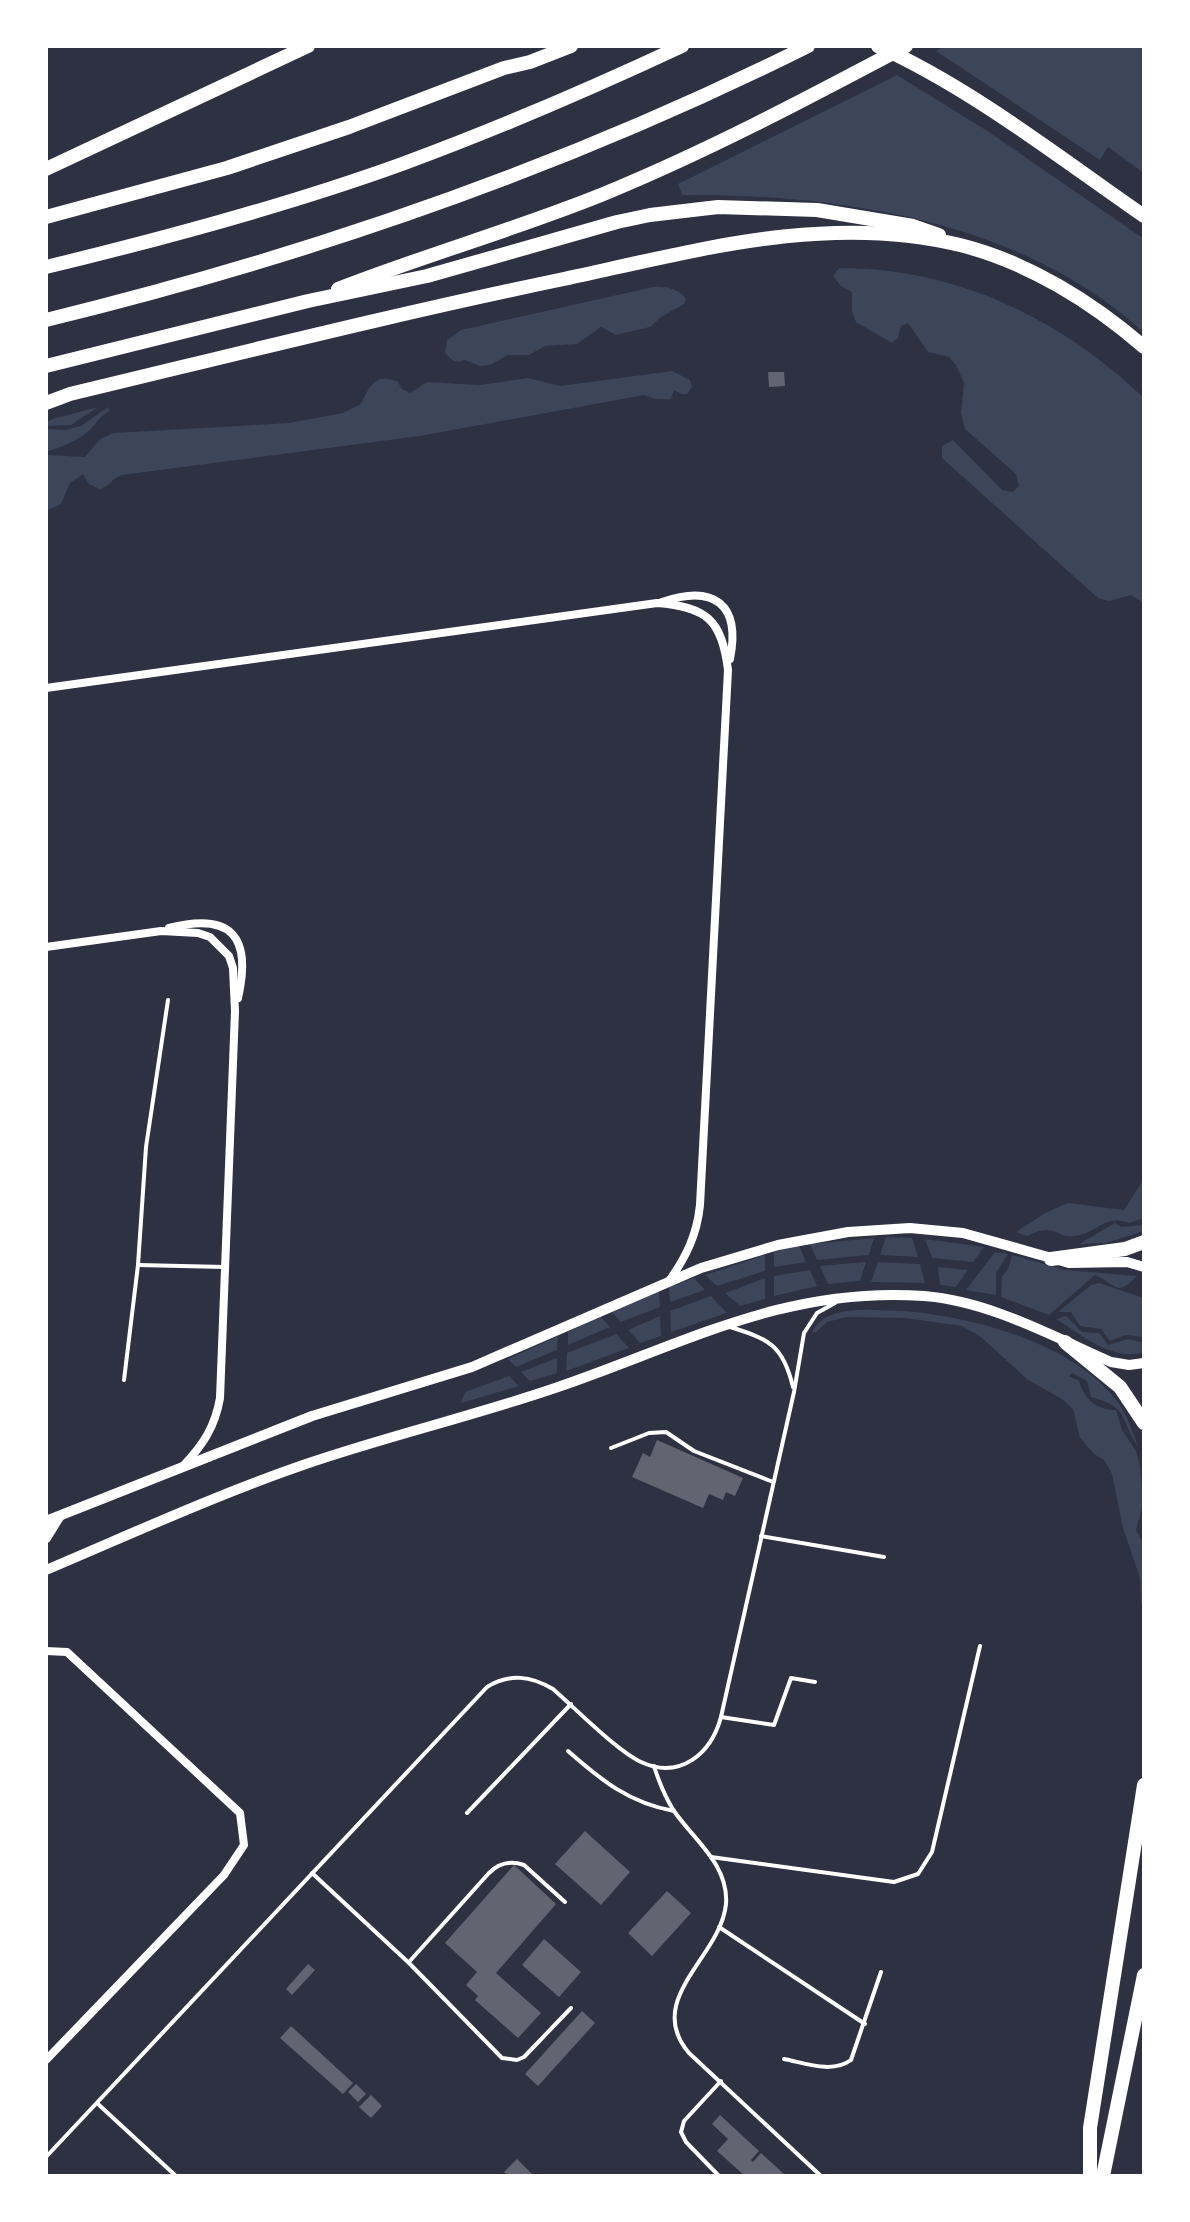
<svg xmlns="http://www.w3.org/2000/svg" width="1190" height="2222" font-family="'Nunito Sans',sans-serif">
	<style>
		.green { fill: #3c4559 }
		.building { fill: #626471 }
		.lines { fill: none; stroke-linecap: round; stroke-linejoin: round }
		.service { stroke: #fff; stroke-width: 4 }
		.minor { stroke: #fff; stroke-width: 8 }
		.tertiary { stroke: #fff; stroke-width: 10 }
		.motorway { stroke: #fff; stroke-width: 14 }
	</style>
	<rect width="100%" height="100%" fill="#2d3142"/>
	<g class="green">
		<polygon points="945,46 1144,46 1144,173 1108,147 1100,160 936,51"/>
		<path d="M897,75L989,132L1144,239V333C1024,221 840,194 682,195L678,184Z"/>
		<path d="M839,268C956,268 1060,318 1144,398V603L1131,595L1109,601L1098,598L942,458V446L953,440L1002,490L1013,492L1019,486L1016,474L965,429L961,413L964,383L956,365L949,357L928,352L908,323L901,326L898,338L892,343L856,322L852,312V292L841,286L833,276Z"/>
		<path d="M653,287C664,286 679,288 686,299L684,304L661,317L650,327L616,335L601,327L577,344L545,346L529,355H508L490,365L480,366L465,360L458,362L452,360L445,353L447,340L461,330Z"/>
		<path d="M672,371L690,380L692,387L687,394H681L674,390L671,399H655L644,395L420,436L122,475C112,478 108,488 99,489L89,484L83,474L70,483L61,504L46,511V455L85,457L100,439L114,433L289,423L343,413L361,404C369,387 376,371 398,382L402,389L410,393L427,382L480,385L528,378L560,386Z"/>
		<polygon points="98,407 71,425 46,426 46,422 53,419"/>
		<path d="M108,407L110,411C100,415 97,423 90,430C77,441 62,447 46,452V429L65,430L81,426Z"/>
		<path d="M1144,1179V1218L1129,1223C1105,1214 1097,1233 1076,1236C1054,1239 1058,1221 1027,1236L1016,1232L1045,1213L1068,1203L1124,1210Z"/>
		<polygon points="1115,1223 1121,1227 1144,1225 1144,1231 1106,1243 1079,1244"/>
		<polygon points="886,1237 912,1238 918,1257 880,1255"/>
		<polygon points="874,1238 869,1255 817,1260 810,1244"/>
		<polygon points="925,1239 984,1247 973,1262 932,1258"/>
		<polygon points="799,1245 806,1262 774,1267 774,1251"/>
		<polygon points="995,1252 1008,1254 996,1273 996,1295 966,1290"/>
		<polygon points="765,1255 765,1271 717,1286 705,1275"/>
		<path d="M1012,1255L1066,1270L1137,1276C1115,1299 1116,1283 1095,1275L1049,1315L1001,1297L1002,1277L1008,1269Z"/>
		<polygon points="866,1262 860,1281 828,1284 820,1266"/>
		<polygon points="878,1262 920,1264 925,1283 871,1282"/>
		<polygon points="938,1267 968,1270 956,1287 940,1285"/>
		<polygon points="810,1270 817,1286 774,1296 774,1276"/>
		<polygon points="694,1278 705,1290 670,1302 669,1287"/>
		<polygon points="765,1278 765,1299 740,1306 725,1293"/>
		<polygon points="1099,1283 1144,1298 1144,1337 1126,1335 1110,1341 1101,1329 1080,1326 1071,1312 1058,1312 1091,1285"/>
		<polygon points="659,1291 660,1307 621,1322 610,1310"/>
		<polygon points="711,1296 727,1313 671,1332 670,1311"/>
		<path d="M904,1311C974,1317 1073,1343 1117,1401C1127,1414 1132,1431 1138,1446C1118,1416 1130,1408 1091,1397L1087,1381L1072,1373L1069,1376L1079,1381C1085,1400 1097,1410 1116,1410L1122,1430L1136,1451L1140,1466L1143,1504L1136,1530L1144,1545V1608L1141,1602L1140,1578L1123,1528L1112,1474L1104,1460L1094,1454L1080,1438L1073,1409L1062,1399L1028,1380L981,1337L962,1326L905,1318L846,1317L827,1322L815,1333L812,1332C827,1302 876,1311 904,1311Z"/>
		<polygon points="600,1316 610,1327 568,1345 568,1332"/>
		<polygon points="660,1316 661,1336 640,1343 628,1330"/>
		<path d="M1066,1316L1082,1332L1099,1333L1108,1345L1128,1339L1144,1343V1352C1112,1362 1082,1335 1056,1319Z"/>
		<polygon points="616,1334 629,1348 566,1371 567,1353"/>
		<polygon points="558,1336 557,1350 516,1367 508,1359"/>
		<polygon points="557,1358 557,1373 530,1381 521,1372"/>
		<polygon points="509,1376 519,1386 461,1403 465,1392"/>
	</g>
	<g class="building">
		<polygon points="768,372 784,372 785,386 769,387"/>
		<polygon points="657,1440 743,1478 735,1496 726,1492 723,1500 709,1494 703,1508 632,1477 643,1453 650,1457"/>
		<polygon points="585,1831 630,1872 601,1905 555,1864"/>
		<polygon points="514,1865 556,1904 496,1973 541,2013 518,2038 475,2000 478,1996 466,1985 477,1972 445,1943"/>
		<polygon points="667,1891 691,1913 652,1956 628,1933"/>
		<polygon points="544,1939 581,1972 559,1997 522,1965"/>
		<polygon points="308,1964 315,1970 292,1995 286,1989"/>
		<polygon points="582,2011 595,2023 538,2086 525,2074"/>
		<polygon points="291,2026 353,2083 343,2094 280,2038"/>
		<polygon points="356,2084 366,2094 358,2102 348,2092"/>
		<polygon points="371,2095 382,2106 371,2118 359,2107"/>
		<polygon points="720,2115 759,2151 751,2160 753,2162 761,2153 784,2174 782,2176 745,2176 717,2151 728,2139 712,2124"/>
		<polygon points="517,2159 534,2176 508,2176 504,2172"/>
	</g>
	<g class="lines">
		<g class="service">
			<polyline points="138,1265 225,1267"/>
			<path d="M730,1327C769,1339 783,1345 793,1387"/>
			<polyline points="124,1380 138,1265 146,1147 168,1000"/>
			<polyline points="611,1448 649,1433 666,1432 694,1451 773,1482"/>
			<polyline points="761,1536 884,1557"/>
			<polyline points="721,1717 774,1725 791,1678 815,1682"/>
			<path d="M568,1751C601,1780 629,1803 674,1811"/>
			<path d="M654,1766C659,1782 665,1797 674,1811C694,1840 729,1865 726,1904C721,1957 643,1999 689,2053L821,2176"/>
			<polyline points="467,1813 571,1704"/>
			<polyline points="711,1857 894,1882 918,1874 932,1852 980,1646"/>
			<polyline points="312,1873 409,1963 502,2058 517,2060 524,2057 571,2008"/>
			<polyline points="719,1927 865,2024"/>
			<path d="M409,1962L489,1873C499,1863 510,1860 524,1865L565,1902"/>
			<path d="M784,2059C805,2063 832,2074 851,2060L881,1972"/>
			<polyline points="98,2104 176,2176"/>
			<path d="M46,2157L487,1687C510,1673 531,1676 553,1689C575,1708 617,1751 641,1762C680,1780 711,1754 721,1717L794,1392L804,1333L817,1313L835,1303"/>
			<polyline points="719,2176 686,2142 681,2132 684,2121 721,2081"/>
		</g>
		<g class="minor">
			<path d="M662,602C714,584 741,604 730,659"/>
			<path d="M46,688L657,603C707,607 722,620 728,670L700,1205C697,1235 686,1257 669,1281"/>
			<path d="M169,928C232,912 252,937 238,998"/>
			<path d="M46,947L161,931L198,933L210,937L229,956L233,968L235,1011L220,1398C215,1427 203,1445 183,1466"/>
			<polyline points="46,1651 67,1652 240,1813 244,1845 224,1875 46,2060"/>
		</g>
		<g class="tertiary">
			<polyline points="46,1521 312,1416 472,1367 701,1268 778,1245 848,1232 910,1228 963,1233 1069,1263 1127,1262 1144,1267"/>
			<polyline points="46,1538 59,1517"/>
			<path d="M46,1570C131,1534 216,1495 303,1465C387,1436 474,1416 558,1387C684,1344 785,1286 924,1296C989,1301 1052,1336 1111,1362L1129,1365L1144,1363"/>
		</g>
		<g class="motorway">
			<path d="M878,46C971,88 1060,158 1144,216"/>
			<polyline points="46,169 308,46"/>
			<polyline points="46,217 227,168 349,127 504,68 530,62 571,46"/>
			<path d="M46,267C166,238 286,206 402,164C497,129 590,89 682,46"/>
			<path d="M338,289C425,255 514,230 601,195C706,152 806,99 906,46"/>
			<path d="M46,320C308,256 566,167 808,46"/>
			<polyline points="46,366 308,301 427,276 617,222 650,215 718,207 817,210 913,226 939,235"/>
			<path d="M46,403L70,394C233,355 395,314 559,280C691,252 826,212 960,245C1028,262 1092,302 1144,347"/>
			<polyline points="1051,1259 1125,1249 1144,1242"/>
			<polyline points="1065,1342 1120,1387 1144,1423"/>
			<polyline points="1090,2176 1090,2128 1144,1785"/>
			<polyline points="1103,2176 1144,1975"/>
		</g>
	</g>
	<rect width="1190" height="2222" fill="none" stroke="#ffffff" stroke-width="96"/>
</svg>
